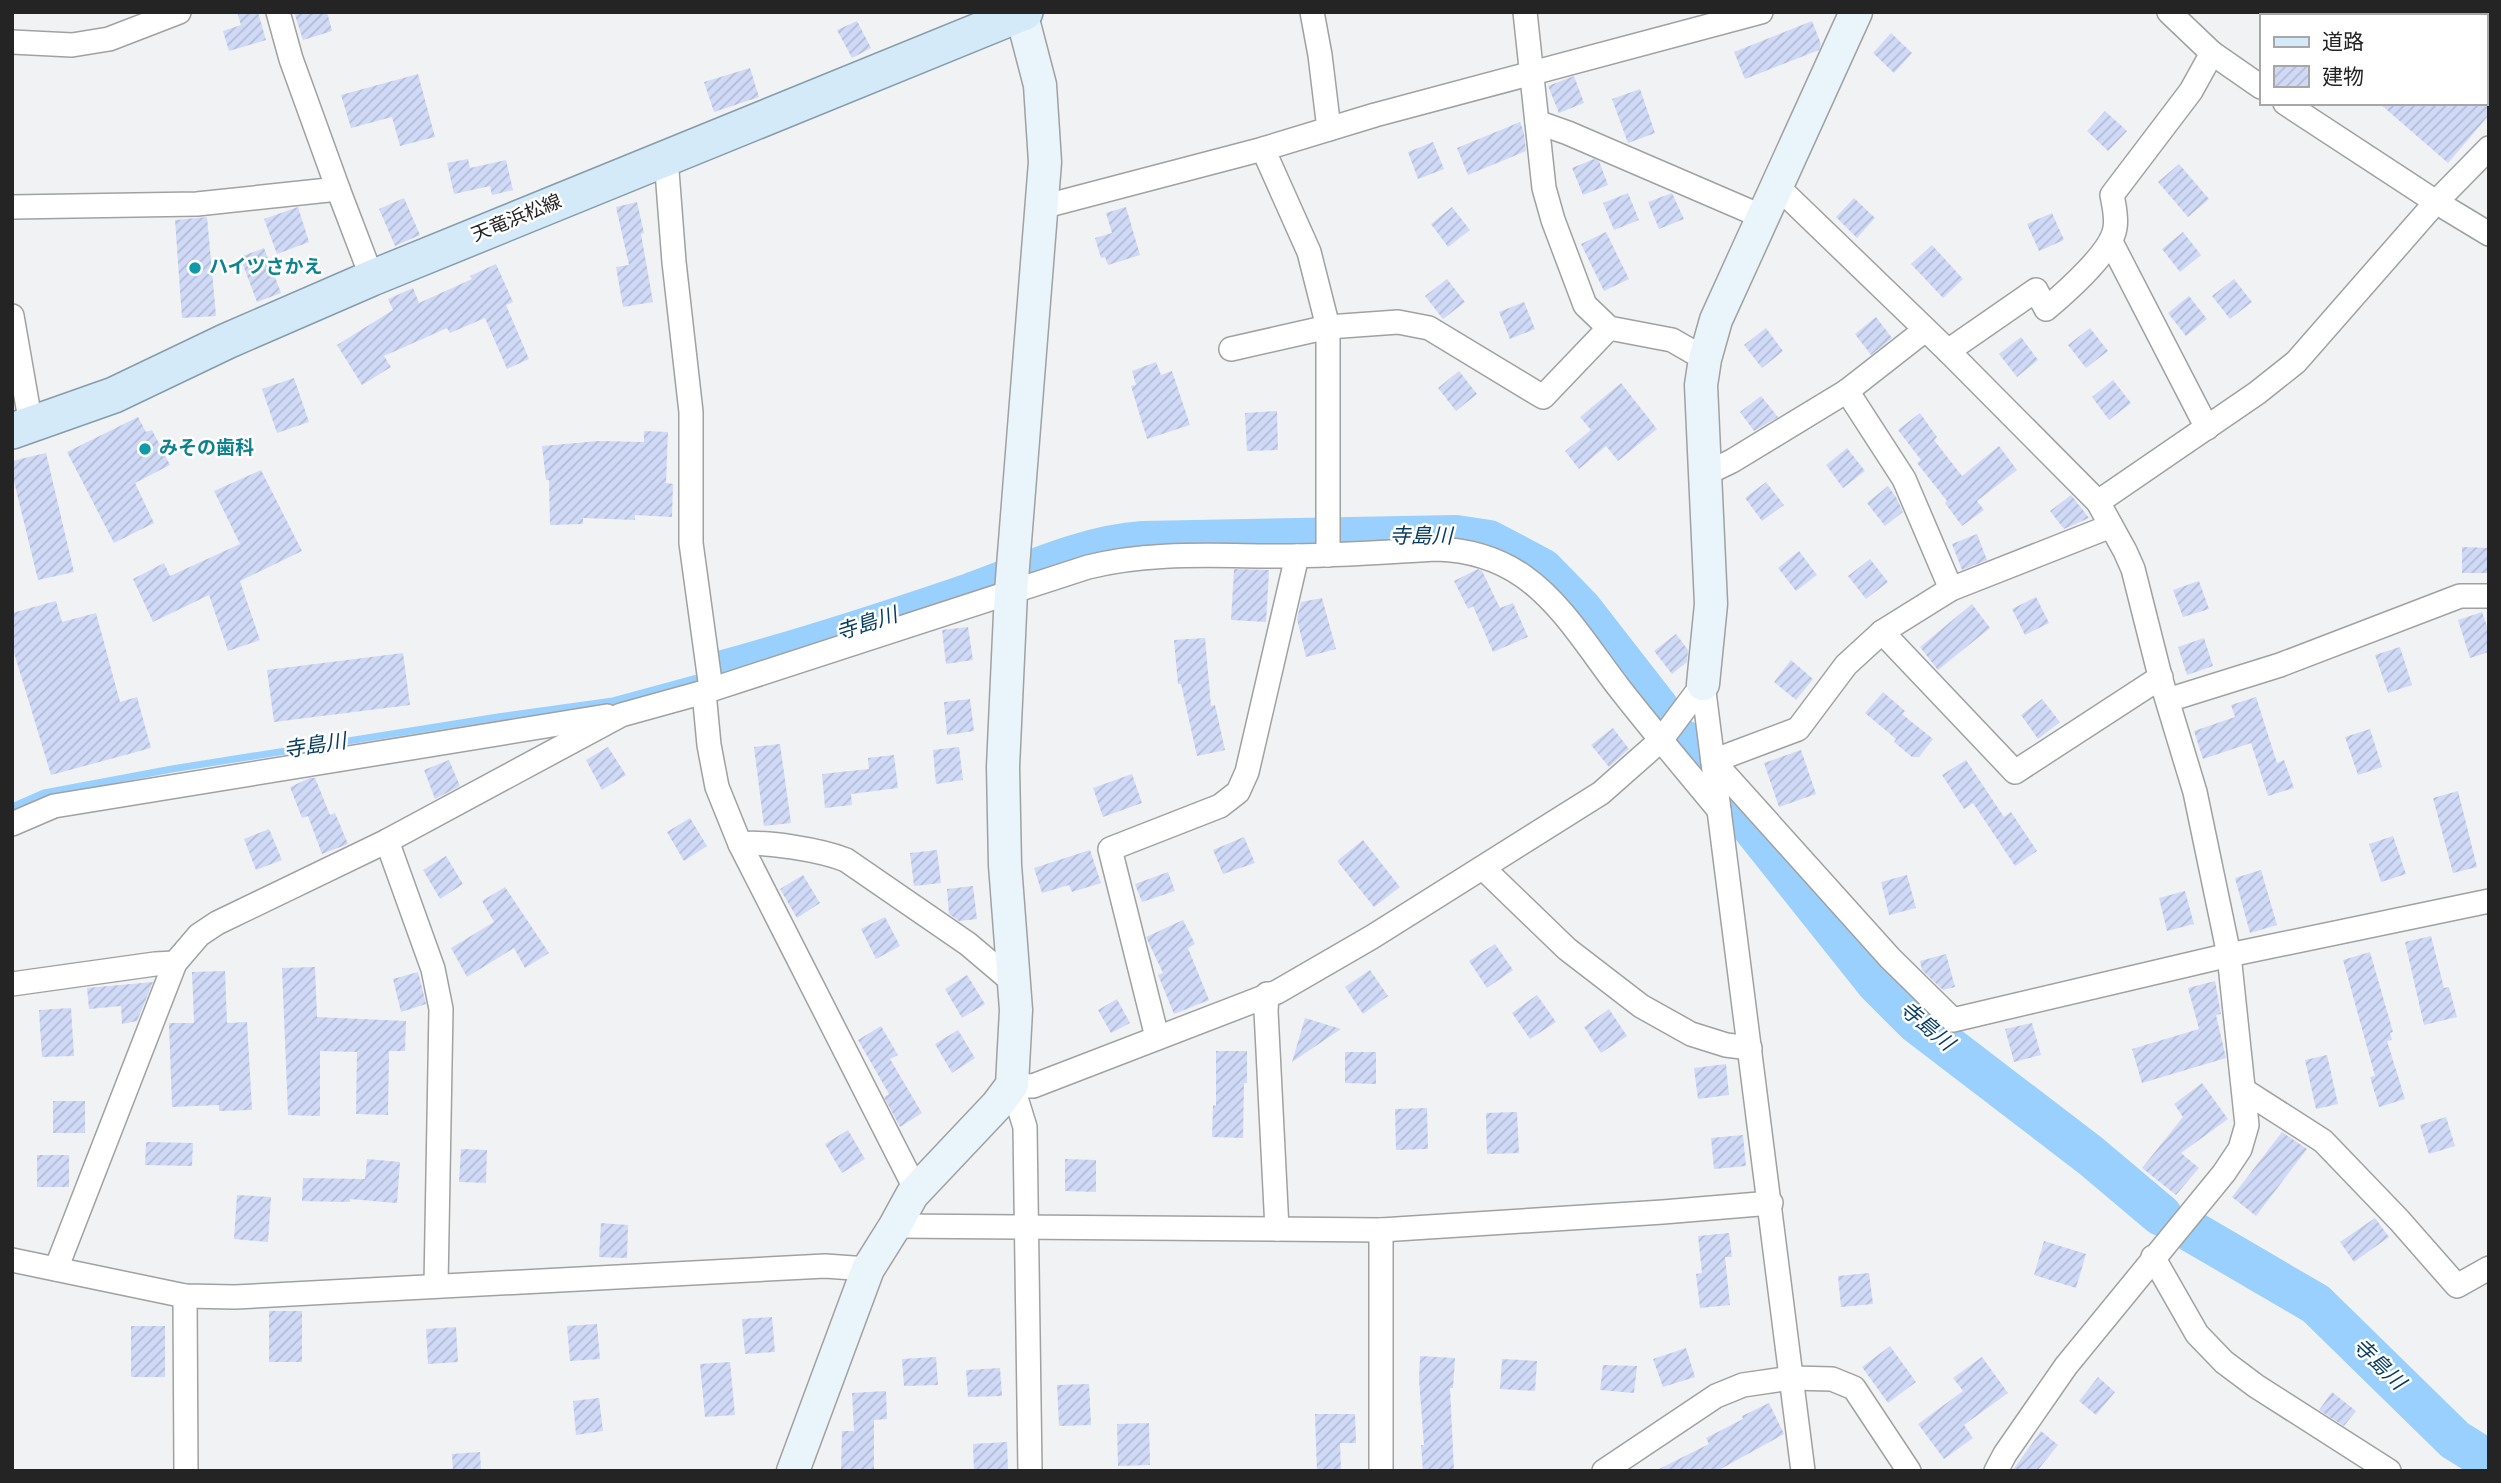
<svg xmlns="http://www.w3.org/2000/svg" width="2501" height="1483" font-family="Overpass,'Noto Sans JP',sans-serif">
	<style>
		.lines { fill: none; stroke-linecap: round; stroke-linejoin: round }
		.stream { stroke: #9ad0fd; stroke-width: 7 }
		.river { stroke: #9ad0fd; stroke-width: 42 }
		.building { fill: url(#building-hatch) }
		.street-casing { stroke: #a0a1a2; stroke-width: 26 }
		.secondary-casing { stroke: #a0a1a2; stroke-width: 35 }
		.primary-casing { stroke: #849cab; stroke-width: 38 }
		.street { stroke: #fff; stroke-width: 23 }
		.secondary { stroke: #e9f4fb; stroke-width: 32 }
		.primary { stroke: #d4eaf8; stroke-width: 35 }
		.culture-dot { fill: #0f9aa8; stroke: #fff; stroke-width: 2.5 }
		.labels { text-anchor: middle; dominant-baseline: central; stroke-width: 5; stroke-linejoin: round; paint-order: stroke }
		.street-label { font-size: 19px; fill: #242425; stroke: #fff }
		.culture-label { font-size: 19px; font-weight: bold; fill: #0d838f; stroke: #fff; text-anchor: start }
		.water-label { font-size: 21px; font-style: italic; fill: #043b5e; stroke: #fff }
	</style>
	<defs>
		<pattern id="building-hatch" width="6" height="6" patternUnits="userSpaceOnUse" patternTransform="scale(1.75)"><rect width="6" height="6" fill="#d0daf7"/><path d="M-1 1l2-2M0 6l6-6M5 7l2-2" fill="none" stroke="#b2bbd4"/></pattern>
	</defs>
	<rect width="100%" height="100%" fill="#f1f2f3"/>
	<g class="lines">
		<polyline class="stream" points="12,807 44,793 172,769 498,717 613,701 705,676"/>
		<g class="river">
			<path d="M720,672C804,649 888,622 970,594C1026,574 1084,546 1143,542L1456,536L1489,541L1542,569L1581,609L1658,708"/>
			<polyline points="1684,741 1704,766"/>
			<polyline points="1731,800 1877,983 1916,1022 2091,1156 2161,1215"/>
			<polyline points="2191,1231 2316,1304 2455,1440 2489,1461"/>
		</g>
	</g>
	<g class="building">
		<polygon points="237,12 258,12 266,40 229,51 223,31 241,25"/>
		<polygon points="294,12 327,12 332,31 303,40"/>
		<polygon points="857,21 871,48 852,58 837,30"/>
		<polygon points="1812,21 1821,44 1819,50 1745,79 1734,52"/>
		<polygon points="1891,33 1912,53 1894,73 1873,53"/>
		<polygon points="750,68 759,97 714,112 704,82"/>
		<polygon points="418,74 435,137 400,146 392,117 351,128 341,95"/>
		<polygon points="1574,76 1584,103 1559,113 1548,86"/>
		<polygon points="1640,89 1655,133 1628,143 1612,99"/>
		<polygon points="2379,103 2489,103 2489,115 2448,163"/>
		<polygon points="2105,111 2127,131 2108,151 2087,131"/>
		<polygon points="1520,122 1524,133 1526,151 1468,175 1457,148"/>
		<polygon points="1433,142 1444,169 1418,179 1408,152"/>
		<polygon points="468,159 470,168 506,160 513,190 492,195 490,186 454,194 447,163"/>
		<polygon points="1594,159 1599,161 1608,185 1583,195 1572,168"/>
		<polygon points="2179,164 2209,199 2188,217 2158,182"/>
		<polygon points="1628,193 1639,220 1614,230 1603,203"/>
		<polygon points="1672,193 1684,219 1659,229 1648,202"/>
		<polygon points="404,198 420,235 395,246 379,209"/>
		<polygon points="1854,198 1875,218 1857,238 1836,217"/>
		<polygon points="637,202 644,233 641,234 653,302 623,307 616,267 629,265 616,207"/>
		<polygon points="298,207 309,242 277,254 264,219"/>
		<polygon points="1126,207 1140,255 1108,265 1105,257 1101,258 1095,238 1112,233 1106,213"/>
		<polygon points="1452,207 1470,230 1448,247 1431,224"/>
		<polygon points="2052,213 2064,240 2039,251 2027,224"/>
		<polygon points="207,217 216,316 182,318 175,220"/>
		<polygon points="1606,232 1629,279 1604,291 1581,244"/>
		<polygon points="2183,232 2201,255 2180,272 2162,249"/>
		<polygon points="1932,245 1963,279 1943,298 1911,264"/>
		<polygon points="264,248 281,293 257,302 240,257"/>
		<polygon points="496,264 513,302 506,305 529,359 507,369 485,318 450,333 447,328 384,356 391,367 362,385 337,345 393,310 388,299 413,288 419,303 472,279 470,276"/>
		<polygon points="1447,279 1465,302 1443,319 1425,296"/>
		<polygon points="2234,279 2252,302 2230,319 2212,296"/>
		<polygon points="2189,296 2207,319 2186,336 2168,313"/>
		<polygon points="1524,302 1535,329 1510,339 1499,312"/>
		<polygon points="1876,317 1892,338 1871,355 1855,334"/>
		<polygon points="1766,328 1783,351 1762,368 1744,345"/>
		<polygon points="2090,328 2108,351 2086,368 2068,345"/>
		<polygon points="2021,337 2038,360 2017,377 1999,354"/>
		<polygon points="1156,362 1161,375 1172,371 1190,425 1147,439 1131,386 1136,385 1132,371"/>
		<polygon points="1459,371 1477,394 1456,411 1438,388"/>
		<polygon points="294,378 309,422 277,433 262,389"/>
		<polygon points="2113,380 2131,403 2109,420 2092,397"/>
		<polygon points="1621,383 1657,429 1618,461 1606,446 1579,469 1565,451 1591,430 1580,417"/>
		<polygon points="1761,396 1778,417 1754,431 1740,412"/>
		<polygon points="1277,411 1278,450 1247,451 1245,413"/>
		<polygon points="1920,413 1937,437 1934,440 1962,476 1999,446 2017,470 1977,501 1984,510 1962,526 1945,503 1947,501 1917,463 1921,460 1898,430"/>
		<polygon points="138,417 146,432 152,430 170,465 135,483 154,523 114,543 67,452"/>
		<polygon points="644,431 668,432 666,483 673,484 672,517 635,515 635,520 583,518 583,524 550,525 549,480 546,480 542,446 599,441 644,442"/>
		<polygon points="1847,448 1865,471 1843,488 1826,465"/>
		<polygon points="46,453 74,572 38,580 12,473 12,461"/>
		<polygon points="261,470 302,551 240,581 260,640 228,651 209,595 153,622 133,579 164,563 170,576 240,544 214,491"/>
		<polygon points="1766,482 1784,505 1762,521 1745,498"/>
		<polygon points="1888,486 1896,497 1903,512 1885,526 1867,503"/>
		<polygon points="2071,495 2089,518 2064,529 2050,511"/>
		<polygon points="1977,534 1987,560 1962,570 1952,544"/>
		<polygon points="2462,547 2489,548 2489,573 2462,573"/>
		<polygon points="1799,551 1817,575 1796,591 1778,568"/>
		<polygon points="1870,559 1888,582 1866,599 1848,576"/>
		<polygon points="1234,569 1269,570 1266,622 1231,620"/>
		<polygon points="1478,569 1482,571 1500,608 1513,603 1528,637 1493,652 1473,606 1468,609 1454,581"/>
		<polygon points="2199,581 2209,609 2183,617 2173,590"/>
		<polygon points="2036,597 2049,623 2025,635 2012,609"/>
		<polygon points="1322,598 1336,649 1306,657 1297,619 1301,602"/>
		<polygon points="56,601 62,622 96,613 120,702 137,697 151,748 51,775 12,646 12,613"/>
		<polygon points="1972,604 1990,628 1938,670 1920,647"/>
		<polygon points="2482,612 2489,632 2489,652 2470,658 2458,620"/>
		<polygon points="968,627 973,660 946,664 942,630"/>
		<polygon points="1676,634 1688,650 1687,662 1672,674 1654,651"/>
		<polygon points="1205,638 1211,706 1215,705 1225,750 1197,756 1181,684 1178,684 1174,640"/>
		<polygon points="2204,638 2213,666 2187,675 2178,647"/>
		<polygon points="2400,647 2412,685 2388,693 2375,655"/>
		<polygon points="403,653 410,705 274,722 267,670"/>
		<polygon points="1791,660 1813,679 1796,700 1774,682"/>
		<polygon points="1883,692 1905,711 1902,714 1933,739 1919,757 1912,757 1894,742 1896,739 1865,713"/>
		<polygon points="2256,697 2277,763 2284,760 2294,788 2268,796 2251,743 2203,759 2194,731 2235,717 2231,705"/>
		<polygon points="970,699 974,731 947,735 944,702"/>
		<polygon points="2042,699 2060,722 2038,739 2021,715"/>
		<polygon points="1613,728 1629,749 1609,767 1591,745"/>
		<polygon points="2370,729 2382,767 2358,775 2345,737"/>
		<polygon points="780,744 791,823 764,826 754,747"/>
		<polygon points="608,747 626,775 602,790 586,760"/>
		<polygon points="959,747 963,780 936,784 933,750"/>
		<polygon points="1801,750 1816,794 1779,807 1764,763"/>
		<polygon points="894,755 898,788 851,794 852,805 825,808 822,774 869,769 868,758"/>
		<polygon points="449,760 460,786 435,799 424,770"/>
		<polygon points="1966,760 2004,817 2011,812 2037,851 2015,866 1973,803 1964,809 1942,775"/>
		<polygon points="1132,774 1142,803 1103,817 1093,788"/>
		<polygon points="310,778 315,778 330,815 335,813 348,844 322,854 308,816 302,818 290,787"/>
		<polygon points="2458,791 2477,867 2453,873 2433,798"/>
		<polygon points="690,818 707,846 684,861 667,832"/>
		<polygon points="269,829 282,860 256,870 244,839"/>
		<polygon points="2393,836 2406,874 2381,882 2369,844"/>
		<polygon points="1244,837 1255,863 1223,874 1213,850"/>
		<polygon points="1363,840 1400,887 1374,907 1337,861"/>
		<polygon points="937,850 941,883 914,886 910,853"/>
		<polygon points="1090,850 1101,883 1072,892 1069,885 1042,893 1034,868"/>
		<polygon points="446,856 463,884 440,899 423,870"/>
		<polygon points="2261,870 2277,925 2250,933 2235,878"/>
		<polygon points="1168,872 1175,891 1142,902 1135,884"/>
		<polygon points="803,875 820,903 797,918 780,889"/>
		<polygon points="1907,875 1916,908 1889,915 1881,882"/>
		<polygon points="973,886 977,919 959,921 949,914 947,889"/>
		<polygon points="505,887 549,953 525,968 514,948 467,977 451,948 494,922 482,901"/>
		<polygon points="2185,891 2194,924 2167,931 2159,898"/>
		<polygon points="885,917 900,946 876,959 861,929"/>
		<polygon points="1183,920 1195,944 1188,948 1209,1000 1174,1014 1158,975 1163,973 1146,937"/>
		<polygon points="2431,936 2444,988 2449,987 2457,1017 2424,1025 2405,942"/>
		<polygon points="1495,944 1513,970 1487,988 1469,961"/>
		<polygon points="2370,952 2393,1032 2390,1033 2392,1040 2387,1041 2405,1099 2379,1107 2370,1077 2375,1076 2343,960"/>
		<polygon points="1946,954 1955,987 1943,990 1922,970 1920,961"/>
		<polygon points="315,967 317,1017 406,1021 405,1051 389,1051 388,1115 356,1114 357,1052 320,1051 320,1116 288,1115 282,968"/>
		<polygon points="1370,970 1388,996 1363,1014 1345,987"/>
		<polygon points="225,971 227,1023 247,1022 252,1110 219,1111 219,1105 172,1107 169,1023 194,1023 192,972"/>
		<polygon points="418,972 426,1004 401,1012 393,979"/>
		<polygon points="967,975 985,1004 962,1018 945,989"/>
		<polygon points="2215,981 2221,1014 2216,1015 2226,1058 2142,1083 2132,1049 2199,1029 2188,988"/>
		<polygon points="153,982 137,1021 122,1024 121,1006 89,1009 87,988"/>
		<polygon points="1537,995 1556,1022 1530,1039 1512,1013"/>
		<polygon points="1117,999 1130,1023 1111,1033 1098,1010"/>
		<polygon points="71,1008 74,1056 42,1057 39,1010"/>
		<polygon points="1609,1009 1627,1036 1601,1053 1584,1027"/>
		<polygon points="1305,1018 1341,1029 1292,1062"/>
		<polygon points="2032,1023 2041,1055 2014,1062 2005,1029"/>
		<polygon points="881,1026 898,1055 890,1059 922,1113 900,1127 884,1097 889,1094 858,1040"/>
		<polygon points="958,1030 975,1058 952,1073 935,1044"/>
		<polygon points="1216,1051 1247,1051 1247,1083 1244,1083 1243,1138 1212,1137 1213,1105 1216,1106"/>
		<polygon points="1345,1052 1376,1052 1376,1084 1345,1083"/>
		<polygon points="2327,1055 2338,1104 2316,1109 2305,1060"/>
		<polygon points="1726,1064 1729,1095 1698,1099 1694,1068"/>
		<polygon points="2202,1083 2228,1119 2181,1153 2199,1168 2176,1195 2142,1168 2183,1117 2174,1104"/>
		<rect x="53" y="1101" width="32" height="32"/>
		<polygon points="1427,1108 1428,1149 1396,1150 1395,1109"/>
		<polygon points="1517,1112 1519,1153 1487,1154 1486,1113"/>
		<polygon points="2446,1117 2455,1146 2429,1154 2420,1125"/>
		<polygon points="848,1130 865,1159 842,1173 825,1144"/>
		<polygon points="2282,1132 2307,1149 2256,1216 2232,1197"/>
		<polygon points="1743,1135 1746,1166 1714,1169 1711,1138"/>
		<polygon points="146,1142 193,1143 192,1166 145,1165"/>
		<polygon points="461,1149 487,1150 486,1183 459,1182"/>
		<rect x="37" y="1155" width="32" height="32"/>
		<polygon points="367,1159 400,1162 397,1203 350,1199 350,1202 302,1201 303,1178 365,1179"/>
		<polygon points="1065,1159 1096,1160 1096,1192 1065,1191"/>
		<polygon points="237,1195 271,1197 268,1242 234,1239"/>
		<polygon points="2375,1218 2389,1237 2354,1262 2340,1242"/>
		<polygon points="601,1223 628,1225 627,1258 599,1257"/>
		<polygon points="1729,1233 1732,1257 1725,1257 1730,1305 1700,1308 1696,1274 1702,1273 1698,1236"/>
		<polygon points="2044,1241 2086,1254 2076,1288 2034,1275"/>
		<polygon points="1869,1273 1873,1304 1841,1307 1838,1276"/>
		<rect x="269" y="1311" width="33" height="51"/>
		<polygon points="772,1317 775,1352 745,1354 742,1319"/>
		<polygon points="597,1324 600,1359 570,1361 567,1326"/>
		<rect x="131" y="1326" width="34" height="51"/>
		<polygon points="456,1327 458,1362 428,1364 426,1329"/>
		<polygon points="1890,1346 1916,1382 1888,1403 1862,1367"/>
		<polygon points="1686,1348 1695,1377 1663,1387 1653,1359"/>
		<polygon points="1420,1356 1455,1358 1453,1388 1450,1388 1454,1471 1423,1471 1421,1445 1424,1445 1419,1380"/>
		<polygon points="936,1357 938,1385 904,1386 902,1359"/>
		<polygon points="1982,1357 2008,1393 1964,1425 1973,1438 1944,1459 1918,1424 1963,1391 1953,1378"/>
		<polygon points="1502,1359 1537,1361 1535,1391 1500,1389"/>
		<polygon points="730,1362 735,1415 705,1417 700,1364"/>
		<polygon points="1603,1365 1637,1366 1634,1393 1600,1390"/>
		<polygon points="1000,1368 1002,1396 968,1397 966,1370"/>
		<polygon points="2098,1377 2115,1392 2096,1415 2079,1401"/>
		<polygon points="1089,1384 1091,1425 1059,1426 1057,1385"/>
		<polygon points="886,1391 887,1419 874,1420 874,1471 841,1471 842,1431 854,1431 852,1393"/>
		<polygon points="2332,1392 2356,1411 2344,1426 2319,1410"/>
		<polygon points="599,1398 603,1431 576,1435 573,1401"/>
		<polygon points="1769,1403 1784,1434 1717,1471 1655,1471 1709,1444 1706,1438 1743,1419 1742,1416"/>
		<polygon points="1315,1414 1355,1414 1356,1443 1340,1443 1341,1471 1317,1471"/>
		<polygon points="1149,1423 1150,1465 1118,1466 1117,1424"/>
		<polygon points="2041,1431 2058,1445 2037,1471 2012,1471"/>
		<polygon points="1007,1442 1008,1470 974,1471 973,1444"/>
		<polygon points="480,1452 481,1471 453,1471 452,1454"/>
	</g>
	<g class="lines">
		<defs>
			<g id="street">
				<polyline points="278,12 291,59 338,189"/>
				<polyline points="1312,12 1320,55 1329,129"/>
				<polyline points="1525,12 1544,188 1553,220 1585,305 1609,328 1672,340 1705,359"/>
				<polyline points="2169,12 2212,53 2261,87"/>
				<polyline points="12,42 72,45 109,39 179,12"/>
				<polyline points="2285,103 2436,202 2489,234"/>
				<polyline points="1537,122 1568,133 1763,217"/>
				<polyline points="1263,149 1309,252 1328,327 1328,555"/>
				<polyline points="666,158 674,262 691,412 691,543 711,689"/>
				<polyline points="1778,187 1948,351 2098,502 2125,551 2133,569 2161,680 2195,792 2229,955 2247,1125 2240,1149 2224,1173 2066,1366 2005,1454 1996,1471"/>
				<polyline points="12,207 197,204 338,189 372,278"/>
				<polyline points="1042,207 1263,149 1375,115 1761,12"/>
				<polyline points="2111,242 2207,428"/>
				<polyline points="12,316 31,425"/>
				<polyline points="1231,349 1328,327 1398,322 1429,328 1543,397 1609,328"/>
				<path d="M1948,351L2036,290L2046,309C2065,293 2112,252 2115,228C2117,217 2114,206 2112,195L2191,91L2212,53"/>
				<polyline points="1847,391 1904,479 1951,589"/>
				<polyline points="1705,474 1732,461 1847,391 1925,330"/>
				<polyline points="2098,502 2257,393 2296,362 2436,202 2489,148"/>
				<polyline points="2111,526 1951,589 1882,632 1846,665 1798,729 1713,761 1890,958 1953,1020 2229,955 2489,901"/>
				<polyline points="1882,632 2015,772 2161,677"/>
				<polyline points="1703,684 1803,1471"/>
				<path d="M704,692L709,745L717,787L740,844C766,841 821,850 846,860L968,944L1014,983"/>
				<polyline points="2168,700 2280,665 2460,596 2489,596"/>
				<polyline points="12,824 54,806 607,716"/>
				<polyline points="387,841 433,969 441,1009 436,1285"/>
				<polyline points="740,844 916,1190"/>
				<polyline points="1483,868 1567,949 1641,1006 1691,1034 1726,1045 1750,1048"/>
				<polyline points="12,984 155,964 175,963"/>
				<polyline points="1267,994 1266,1011 1277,1229"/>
				<polyline points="1157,1037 1110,849 1220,806 1238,792 1247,772 1297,556"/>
				<polyline points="2245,1091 2323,1141 2399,1220 2457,1286 2489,1268"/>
				<polyline points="895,1226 1381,1230 1663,1212 1771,1203"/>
				<polyline points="1381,1230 1381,1471"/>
				<polyline points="2153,1257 2197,1334 2224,1362 2256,1386 2389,1471"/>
				<polyline points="12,1260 185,1296 235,1297 825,1266 868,1269"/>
				<path d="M56,1269L175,963L199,935L217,923L387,841L621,715L704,692L1088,567C1150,551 1217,556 1281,556C1333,556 1385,552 1437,549C1469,550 1497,558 1523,576C1563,604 1591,652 1620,689C1652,730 1686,770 1719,810"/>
				<polyline points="185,1296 186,1471"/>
				<polyline points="1030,1471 1025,1127 1012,1085 1033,1086 1277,992 1372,937 1601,793 1661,740 1703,684"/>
				<polyline points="1604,1471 1716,1396 1743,1385 1791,1378 1832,1379 1854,1388 1909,1471"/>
			</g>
			<g id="secondary">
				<polyline points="1703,684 1711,604 1701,385 1705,359 1716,320 1856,12"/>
				<polyline points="793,1471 868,1269 895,1226 912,1195 997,1105 1012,1085 1016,1010 1005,865 1003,767 1011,592 1045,162 1040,85 1021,12"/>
			</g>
			<polyline id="primary" points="12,431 114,395 227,341 372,278 1025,12"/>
		</defs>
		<use href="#street" class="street-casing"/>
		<use href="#secondary" class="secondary-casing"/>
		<use href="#primary" class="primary-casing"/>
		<use href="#street" class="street"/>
		<use href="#secondary" class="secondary"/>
		<use href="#primary" class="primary"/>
	</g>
	<g class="culture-dot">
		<circle cx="195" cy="268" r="7"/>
		<circle cx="145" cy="449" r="7"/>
	</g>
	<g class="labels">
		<g class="street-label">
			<text transform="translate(517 219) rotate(-22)">天竜浜松線</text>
		</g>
		<g class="culture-label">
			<text x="209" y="268">ハイツさかえ</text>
			<text x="159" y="449">みその歯科</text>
		</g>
		<g class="water-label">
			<text x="1421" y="537">寺島川</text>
			<text transform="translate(867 625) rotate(-18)">寺島川</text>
			<text transform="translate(315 747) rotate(-9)">寺島川</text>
			<text transform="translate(1926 1027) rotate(40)">寺島川</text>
			<text transform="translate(2378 1365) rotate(44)">寺島川</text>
		</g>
	</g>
	<rect width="2501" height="1483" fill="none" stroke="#242425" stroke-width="28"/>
	<rect x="2260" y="14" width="228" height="91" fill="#ffffff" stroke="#a7a7a8" stroke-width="2"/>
	<rect x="2274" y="37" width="35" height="10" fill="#d4eaf8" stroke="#a7a7a8" stroke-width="2"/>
	<text x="2322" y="49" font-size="21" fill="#242425">道路</text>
	<rect x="2274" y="66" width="35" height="21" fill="url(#building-hatch)" stroke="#a7a7a8" stroke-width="2"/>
	<text x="2322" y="84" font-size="21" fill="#242425">建物</text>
</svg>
